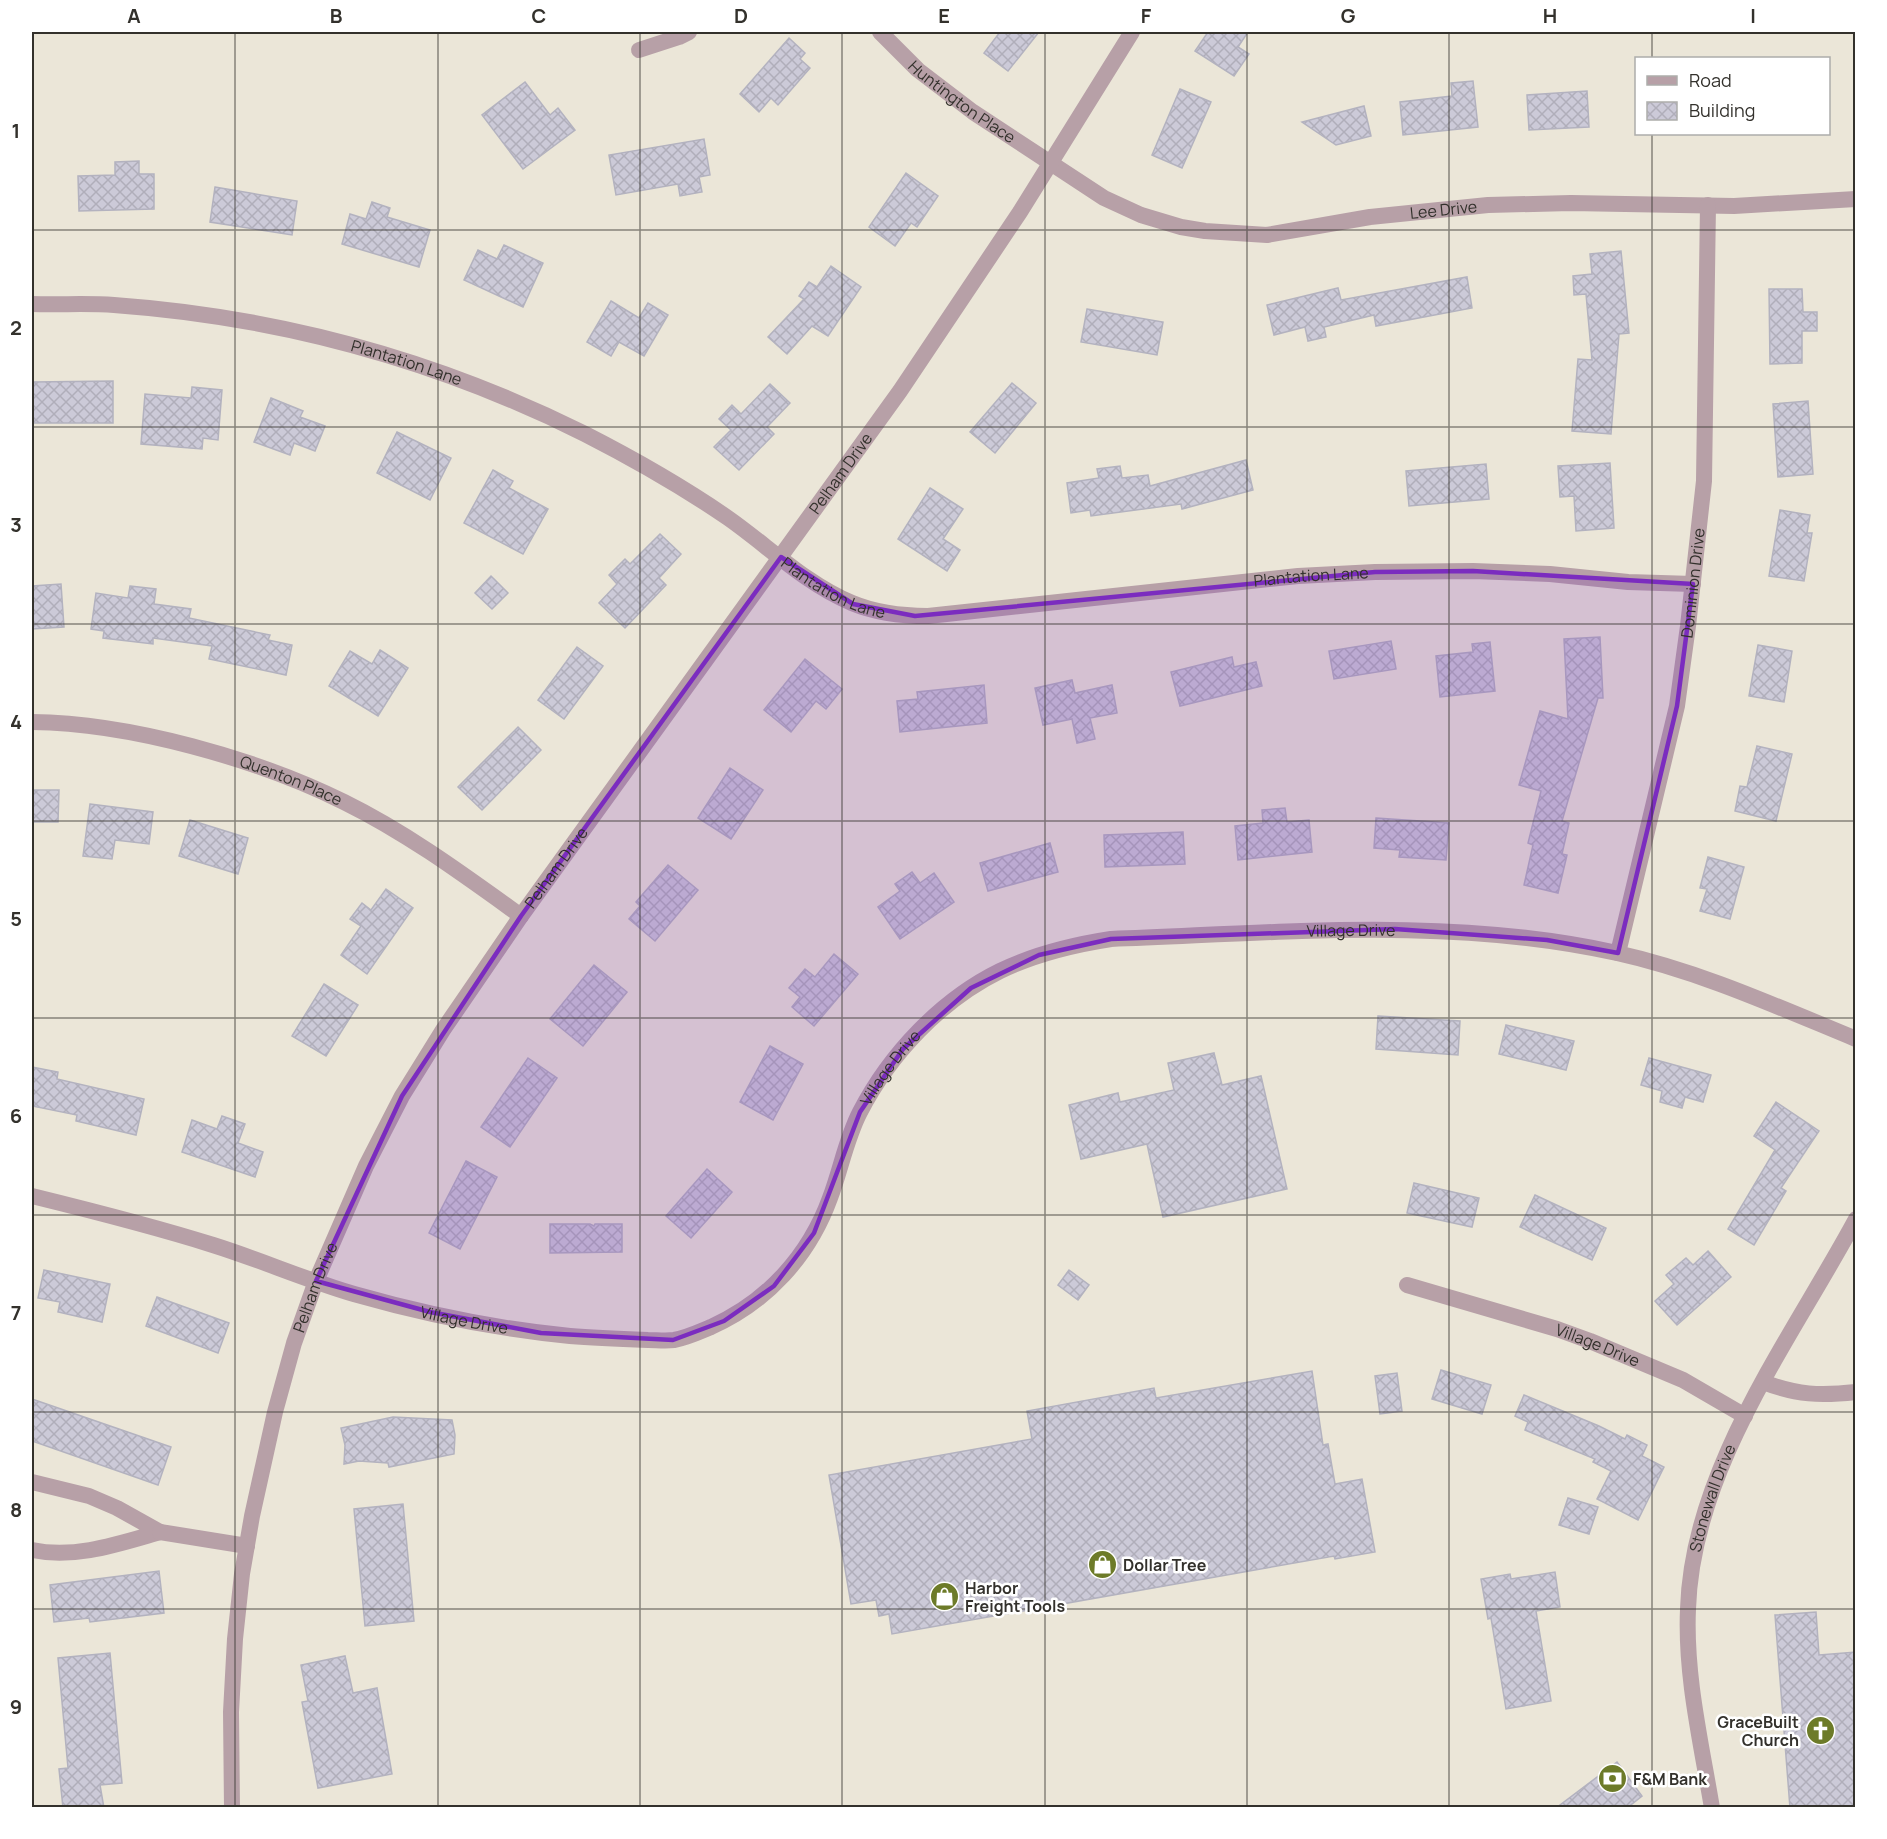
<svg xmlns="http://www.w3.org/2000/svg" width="1887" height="1839" font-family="Manrope,sans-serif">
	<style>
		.building { fill: url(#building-cross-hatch); stroke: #b3b2bf; stroke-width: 1.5 }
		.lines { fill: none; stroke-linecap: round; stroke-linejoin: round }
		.minor { stroke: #b7a0a7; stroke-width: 16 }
		.marked { fill: #7b2cbf; fill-opacity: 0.2; stroke: #7b2cbf; stroke-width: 4.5; stroke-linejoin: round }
		.grid { fill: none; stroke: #33312c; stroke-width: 1.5; stroke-opacity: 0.55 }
		.labels { text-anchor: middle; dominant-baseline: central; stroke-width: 5; stroke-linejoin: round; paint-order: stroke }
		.street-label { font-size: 16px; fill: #33312c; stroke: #fff }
		.poi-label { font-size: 16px; font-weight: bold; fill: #33312c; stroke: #fff; text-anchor: start }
		.neatline { fill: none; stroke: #33312c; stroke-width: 2 }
		.grid-label { font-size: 20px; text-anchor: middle; font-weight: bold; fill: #33312c }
	</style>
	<defs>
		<pattern id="building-cross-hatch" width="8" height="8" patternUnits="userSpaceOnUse" patternTransform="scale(1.5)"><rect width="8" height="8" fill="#cccad8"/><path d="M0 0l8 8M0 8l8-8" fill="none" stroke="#b0aeba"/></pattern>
	</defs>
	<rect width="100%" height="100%" fill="#ebe6d8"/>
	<g class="building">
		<polygon points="1000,32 1039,32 1008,71 984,53"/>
		<polygon points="1208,32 1248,32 1238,47 1249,54 1234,76 1195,51"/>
		<polygon points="789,38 805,53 800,59 810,68 778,105 771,98 759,112 740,94"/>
		<polygon points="1473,81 1478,127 1403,135 1400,102 1452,96 1451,83"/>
		<polygon points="525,82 550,115 558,108 575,130 523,169 482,115"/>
		<polygon points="1180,89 1211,102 1182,168 1152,155"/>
		<polygon points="1587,91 1589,127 1529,130 1527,95"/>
		<polygon points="1364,106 1371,136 1336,145 1302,122"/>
		<polygon points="704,139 710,175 699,177 702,192 680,196 678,184 616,195 609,155"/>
		<polygon points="139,161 139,174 154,174 154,209 79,211 78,176 115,175 115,162"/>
		<polygon points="906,173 938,196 917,227 911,223 895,246 869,227"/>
		<polygon points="215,187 297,201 292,235 210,222"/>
		<polygon points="372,202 390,208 387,217 430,230 419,267 342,244 350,214 366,219"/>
		<polygon points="504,245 543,263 523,307 464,280 478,250 497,259"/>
		<polygon points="1621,251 1629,333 1619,334 1611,434 1572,431 1578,359 1592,360 1586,294 1574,295 1573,276 1592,274 1590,254"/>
		<polygon points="831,266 861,287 828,336 812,326 787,354 768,337 804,299 799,296 809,282 817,287"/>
		<polygon points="1467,277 1472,308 1376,326 1374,315 1324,327 1326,337 1308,341 1305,327 1274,335 1267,305 1338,288 1341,300"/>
		<polygon points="1769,289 1802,289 1803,312 1817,312 1817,331 1802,331 1802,363 1770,364"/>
		<polygon points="611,301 639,318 648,303 668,315 644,356 619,342 611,356 587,342"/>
		<polygon points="1087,309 1163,322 1157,355 1081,342"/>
		<polygon points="113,381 113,423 32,423 32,382"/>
		<polygon points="1012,383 1036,403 995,453 970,432"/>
		<polygon points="770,384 790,403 767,427 774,434 739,470 714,447 731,430 719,419 732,405 741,414"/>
		<polygon points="192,387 222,390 218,440 203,438 202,449 141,444 145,394 191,398"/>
		<polygon points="271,398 303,411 300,417 325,426 315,451 294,443 290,455 254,442"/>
		<polygon points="1808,401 1813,474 1778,477 1773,404"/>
		<polygon points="397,432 451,458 430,500 377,473"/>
		<polygon points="1246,460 1253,490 1182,509 1181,504 1091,516 1090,510 1071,513 1067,483 1099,478 1097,469 1120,466 1122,478 1148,475 1150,486"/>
		<polygon points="1610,463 1614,528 1576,531 1574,496 1560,497 1558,466"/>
		<polygon points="1486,464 1489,499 1409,506 1406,471"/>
		<polygon points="493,470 513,481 509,488 548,509 523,554 464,523"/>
		<polygon points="930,488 963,509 943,539 960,550 947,571 898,539"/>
		<polygon points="1780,510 1810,515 1807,533 1812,533 1804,581 1769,576"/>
		<polygon points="660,534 681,554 659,578 666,585 625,628 599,603 617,584 609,575 625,559 630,564"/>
		<polygon points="491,576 508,593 492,609 475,593"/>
		<polygon points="61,584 64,627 32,629 32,586"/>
		<polygon points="130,586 156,589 154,604 191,609 189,618 270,635 268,640 292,645 286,675 209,659 212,646 153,638 153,644 103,638 104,631 91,629 96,593 128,598"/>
		<polygon points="1600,637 1603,698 1598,698 1562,821 1569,823 1562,854 1567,855 1558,893 1524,885 1533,845 1528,843 1541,791 1519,785 1540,711 1568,719 1564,639"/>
		<polygon points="1391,641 1396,669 1334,679 1329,651"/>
		<polygon points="1490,642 1495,691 1440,697 1436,656 1473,652 1472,644"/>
		<polygon points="1758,645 1792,651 1784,702 1749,696"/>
		<polygon points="577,647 603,666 564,719 538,700"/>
		<polygon points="380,650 408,668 378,716 329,686 350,651 372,664"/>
		<polygon points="1232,657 1234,667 1256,662 1262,686 1180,706 1171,672"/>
		<polygon points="805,659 842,689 826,709 816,701 791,732 764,710"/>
		<polygon points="1072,680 1075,693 1112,685 1117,713 1090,718 1095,739 1077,743 1072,719 1043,725 1035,688"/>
		<polygon points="984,685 987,723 900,732 897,701 918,699 917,692"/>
		<polygon points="518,727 541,750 482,810 458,787"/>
		<polygon points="1757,746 1792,754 1776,821 1735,811 1740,786 1747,787"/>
		<polygon points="730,768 763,790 731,839 698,818"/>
		<polygon points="32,790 59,790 58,822 32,822"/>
		<polygon points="90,804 153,812 149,844 115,840 112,859 83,856"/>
		<polygon points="1285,808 1287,822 1309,820 1312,852 1238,860 1235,826 1263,823 1262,810"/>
		<polygon points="1376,818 1449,823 1446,860 1399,857 1400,850 1374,848"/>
		<polygon points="190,820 248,838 238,874 179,856"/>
		<polygon points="1183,832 1185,864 1105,867 1104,835"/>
		<polygon points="1050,843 1058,872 988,891 980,863"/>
		<polygon points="1708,857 1744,867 1730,919 1700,911 1707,889 1700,888"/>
		<polygon points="668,865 698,890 655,941 629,919 640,906 636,902"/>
		<polygon points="912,872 920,883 934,873 954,902 900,939 878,907 900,891 895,884"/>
		<polygon points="386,889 413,908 367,974 341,955 361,926 350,919 362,903 371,910"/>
		<polygon points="834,954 858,974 814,1026 792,1007 800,997 789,988 805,969 815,977"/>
		<polygon points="594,965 627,992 583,1046 550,1019"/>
		<polygon points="324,984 358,1005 326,1056 292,1036"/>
		<polygon points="1378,1016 1460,1021 1458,1055 1376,1049"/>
		<polygon points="1506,1025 1574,1041 1566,1070 1499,1054"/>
		<polygon points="770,1046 803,1064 773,1120 740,1102"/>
		<polygon points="1214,1053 1222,1085 1261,1076 1287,1189 1163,1217 1147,1144 1081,1159 1069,1105 1118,1093 1120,1102 1174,1090 1168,1063"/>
		<polygon points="528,1058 557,1078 510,1147 481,1127"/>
		<polygon points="1649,1058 1711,1075 1703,1102 1685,1097 1682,1108 1660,1102 1662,1091 1641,1085"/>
		<polygon points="32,1067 58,1072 57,1079 144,1099 136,1135 76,1121 77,1115 32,1106"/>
		<polygon points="1776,1102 1819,1131 1781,1188 1786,1191 1754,1245 1728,1229 1775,1150 1754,1136"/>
		<polygon points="222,1116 245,1124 238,1143 263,1152 255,1177 182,1152 192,1120 217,1129"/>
		<polygon points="466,1161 497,1177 460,1249 429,1233"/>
		<polygon points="707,1169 732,1192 691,1238 666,1216"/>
		<polygon points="1414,1183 1479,1198 1472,1227 1407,1213"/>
		<polygon points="1535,1195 1606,1228 1592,1260 1520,1227"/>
		<polygon points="550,1224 590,1224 594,1226 595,1224 622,1224 622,1252 550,1253"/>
		<polygon points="1708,1251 1731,1277 1677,1325 1655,1301 1674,1284 1666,1275 1686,1258 1693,1265"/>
		<polygon points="44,1270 110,1284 102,1322 58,1312 60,1302 38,1298"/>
		<polygon points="1069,1270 1089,1285 1078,1300 1058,1285"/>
		<polygon points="157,1297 229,1323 218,1353 146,1326"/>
		<polygon points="1441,1370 1491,1385 1482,1414 1432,1399"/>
		<polygon points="1312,1371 1323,1445 1328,1444 1335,1484 1362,1479 1375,1552 1335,1559 1334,1556 892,1634 889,1614 879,1616 876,1600 851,1604 829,1475 1032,1439 1027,1411 1154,1388 1156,1398"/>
		<polygon points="1397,1373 1402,1411 1380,1414 1375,1376"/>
		<polygon points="1524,1395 1599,1426 1625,1439 1627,1435 1647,1445 1642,1456 1664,1467 1638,1520 1597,1499 1611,1471 1593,1462 1595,1459 1525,1430 1528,1422 1515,1416"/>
		<polygon points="32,1399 171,1447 158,1485 32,1441"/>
		<polygon points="393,1417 452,1420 455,1435 454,1454 389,1467 388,1463 359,1461 344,1464 345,1445 341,1428"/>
		<polygon points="1568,1498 1598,1507 1589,1534 1559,1525"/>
		<polygon points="403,1504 414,1621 365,1626 354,1509"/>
		<polygon points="159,1571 164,1613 90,1622 89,1618 54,1622 50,1585"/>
		<polygon points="1555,1572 1560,1607 1536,1611 1551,1701 1506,1709 1491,1618 1488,1619 1481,1579 1510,1574 1511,1579"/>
		<polygon points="1816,1612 1819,1655 1856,1652 1856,1808 1790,1808 1775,1615"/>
		<polygon points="110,1653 122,1783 100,1785 104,1808 63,1808 59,1769 68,1768 58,1658"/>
		<polygon points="345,1656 353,1693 377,1688 392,1774 318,1788 302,1702 308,1701 301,1665"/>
		<polygon points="1617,1762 1642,1796 1627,1808 1556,1808"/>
	</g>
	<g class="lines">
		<g class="minor">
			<path id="s1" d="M880,32L918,70L973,112L1104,198L1141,215L1181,227L1205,231L1267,235L1370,217L1488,205L1571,203L1734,206L1856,199"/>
			<polyline points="639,50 679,37 689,32"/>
			<path id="s2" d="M32,304C59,305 87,303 114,305C280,317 437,360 585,434C634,459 683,487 728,518C768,546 806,584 852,603C876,613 903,616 928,616L1298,576L1375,572L1473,571L1550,574L1628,582L1693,584"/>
			<path id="s3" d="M32,722C130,723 257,759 344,802C407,833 464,875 521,916"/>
			<path id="s4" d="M1618,953L1677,706L1688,626L1704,481L1708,205"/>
			<path id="s5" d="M32,1196C93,1211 153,1226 213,1245C261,1260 306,1280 354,1294C424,1314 498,1329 570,1336C596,1338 622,1339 648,1340C656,1340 666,1341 674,1340C686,1338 699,1332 711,1327C767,1302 809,1256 830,1198C841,1169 846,1139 860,1112C890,1054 941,1000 1000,971C1035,954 1072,945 1111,939C1279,933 1451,916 1617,953C1699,971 1778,1007 1856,1039"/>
			<path id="s6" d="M1407,1285L1557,1329L1590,1341L1683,1380L1745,1416"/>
			<path d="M1763,1382C1797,1395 1820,1396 1856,1392"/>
			<path d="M32,1482L89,1496L117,1508L160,1532C118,1544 75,1559 32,1550"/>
			<polyline points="160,1532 247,1546"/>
			<path id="s7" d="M232,1808L231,1712L235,1639L242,1574L252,1516L275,1412L294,1343L316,1281L366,1166L402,1096L443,1030L521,916L900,391L1020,212L1132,32"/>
			<path id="s8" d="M1712,1808C1701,1742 1685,1675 1688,1609C1692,1469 1792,1338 1856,1219"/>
		</g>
	</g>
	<path class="marked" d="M781,557L853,604L915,616L1375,572L1473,571L1693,584L1677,706L1618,953L1547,940L1395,929L1111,939L1039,955L971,988L903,1049L860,1112L814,1233L774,1286L724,1321L673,1340L541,1333L430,1312L316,1281L402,1096L521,916Z"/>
	<path class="grid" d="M235,32V1808M438,32V1808M640,32V1808M842,32V1808M1045,32V1808M1247,32V1808M1449,32V1808M1652,32V58M1652,134V1808M32,230H1856M32,427H1856M32,624H1856M32,821H1856M32,1018H1856M32,1215H1856M32,1412H1856M32,1609H1856"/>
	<defs>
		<symbol id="shop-disc" viewBox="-11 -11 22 22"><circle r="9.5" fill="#6d7b29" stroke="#fff"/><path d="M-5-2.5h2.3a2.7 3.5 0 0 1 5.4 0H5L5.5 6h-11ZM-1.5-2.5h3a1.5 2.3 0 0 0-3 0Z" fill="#fff"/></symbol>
		<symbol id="church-disc" viewBox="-11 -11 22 22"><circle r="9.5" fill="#6d7b29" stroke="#fff"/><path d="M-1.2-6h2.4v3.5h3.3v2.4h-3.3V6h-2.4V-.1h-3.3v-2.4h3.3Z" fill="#fff"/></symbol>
		<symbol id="bank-disc" viewBox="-11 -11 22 22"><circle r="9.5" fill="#6d7b29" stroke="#fff"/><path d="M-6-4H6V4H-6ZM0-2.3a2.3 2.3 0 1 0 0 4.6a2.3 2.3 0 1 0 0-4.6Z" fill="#fff"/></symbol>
	</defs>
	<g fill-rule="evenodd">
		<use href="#shop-disc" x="1086" y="1548" width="33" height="33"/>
		<use href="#shop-disc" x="928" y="1580" width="33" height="33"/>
		<use href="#church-disc" x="1804" y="1714" width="33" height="33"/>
		<use href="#bank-disc" x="1596" y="1762" width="33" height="33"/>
	</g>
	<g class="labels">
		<g class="street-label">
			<text stroke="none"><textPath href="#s1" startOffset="108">Huntington Place</textPath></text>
			<text stroke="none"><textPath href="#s1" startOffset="627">Lee Drive</textPath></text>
			<text stroke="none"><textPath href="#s2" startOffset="381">Plantation Lane</textPath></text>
			<text stroke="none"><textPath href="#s7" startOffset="1503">Pelham Drive</textPath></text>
			<text stroke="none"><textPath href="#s2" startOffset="1353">Plantation Lane</textPath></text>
			<text stroke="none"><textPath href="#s4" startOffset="378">Dominion Drive</textPath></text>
			<text stroke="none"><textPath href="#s2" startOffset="867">Plantation Lane</textPath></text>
			<text stroke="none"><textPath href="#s3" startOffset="267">Quenton Place</textPath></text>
			<text stroke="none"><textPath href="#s7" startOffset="1017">Pelham Drive</textPath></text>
			<text stroke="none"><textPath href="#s5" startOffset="1530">Village Drive</textPath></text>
			<text stroke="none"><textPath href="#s5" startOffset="1026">Village Drive</textPath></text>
			<text stroke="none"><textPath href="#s7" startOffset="531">Pelham Drive</textPath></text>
			<text stroke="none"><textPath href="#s5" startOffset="450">Village Drive</textPath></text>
			<text stroke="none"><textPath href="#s6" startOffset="200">Village Drive</textPath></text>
			<text stroke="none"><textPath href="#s8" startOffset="315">Stonewall Drive</textPath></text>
		</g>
		<g class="poi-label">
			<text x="1123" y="1565">Dollar Tree</text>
			<text x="965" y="1588">Harbor<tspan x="965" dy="18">Freight Tools</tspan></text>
			<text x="1799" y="1722" text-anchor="end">GraceBuilt<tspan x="1799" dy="18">Church</tspan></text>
			<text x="1633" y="1779">F&amp;M Bank</text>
		</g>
	</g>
	<rect width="1887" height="1839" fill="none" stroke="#ffffff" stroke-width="66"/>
	<rect x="1635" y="57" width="195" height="78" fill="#ffffff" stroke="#adadab" stroke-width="1.5"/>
	<rect x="1647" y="76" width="30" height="9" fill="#b7a0a7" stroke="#adadab" stroke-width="1.5"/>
	<text x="1689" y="87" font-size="18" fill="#33312c">Road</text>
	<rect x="1647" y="102" width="30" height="18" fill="url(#building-cross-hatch)" stroke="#adadab" stroke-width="1.5"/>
	<text x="1689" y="117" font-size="18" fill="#33312c">Building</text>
	<rect x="33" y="33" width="1821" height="1773" class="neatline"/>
	<g class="grid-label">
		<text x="134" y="23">A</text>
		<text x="336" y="23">B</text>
		<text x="539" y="23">C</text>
		<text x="741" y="23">D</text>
		<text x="944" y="23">E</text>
		<text x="1146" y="23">F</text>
		<text x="1348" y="23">G</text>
		<text x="1550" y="23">H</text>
		<text x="1753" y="23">I</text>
		<text x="16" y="138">1</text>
		<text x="16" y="335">2</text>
		<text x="16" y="532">3</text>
		<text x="16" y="729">4</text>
		<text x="16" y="926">5</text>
		<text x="16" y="1123">6</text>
		<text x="16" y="1320">7</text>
		<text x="16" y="1517">8</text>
		<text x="16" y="1714">9</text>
	</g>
</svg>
